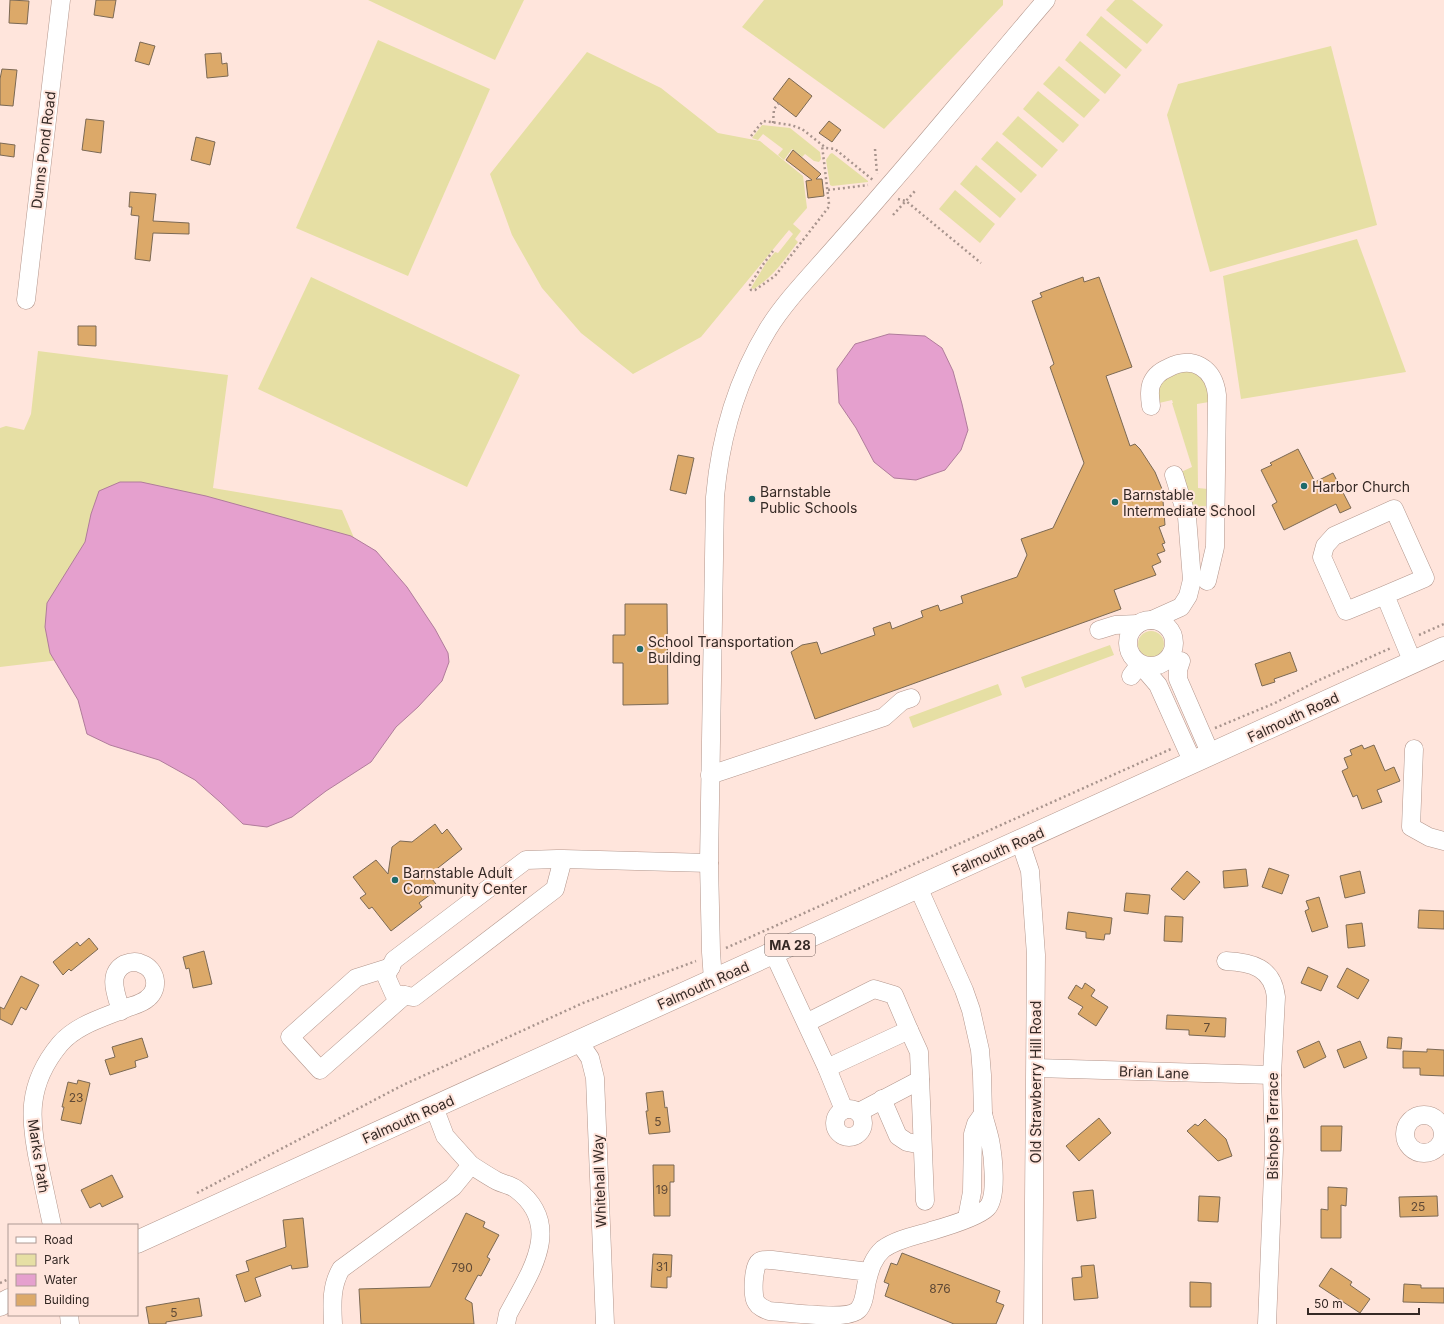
<svg xmlns="http://www.w3.org/2000/svg" width="1444" height="1324" font-family="Inter,sans-serif">
	<style>
		.green { fill: #e6dfa4 }
		.water { fill: #e5a0ce; stroke: #b07c9b }
		.building { fill: #dca969; stroke: #7b6954 }
		.lines { fill: none; stroke-linecap: round; stroke-linejoin: round }
		.minor-casing { stroke: #b3968c; stroke-width: 19 }
		.major-casing { stroke: #b3968c; stroke-width: 23 }
		.path { stroke: #a8948d; stroke-width: 2.5; stroke-dasharray: 2 3; stroke-linecap: butt }
		.minor { stroke: #fff; stroke-width: 18 }
		.major { stroke: #fff; stroke-width: 22 }
		.poi-dot { fill: #1e6a6a; stroke: #ffe5dc; stroke-width: 1.5 }
		.labels { text-anchor: middle; dominant-baseline: central; stroke-width: 4; stroke-linejoin: round; paint-order: stroke }
		.number-label { font-size: 12px; fill: #5f4936 }
		.shield { fill: #ffe5dc; stroke: #72615c; stroke-width: 1 }
		.shield-label { font-size: 13px; font-weight: bold; fill: #352925 }
		.street-label { font-size: 14px; fill: #352925; stroke: #ffe5dc }
		.poi-label { font-size: 14px; fill: #352925; stroke: #ffe5dc; text-anchor: start }
	</style>
	<rect width="100%" height="100%" fill="#ffe5dc"/>
	<g class="green">
		<polygon points="368,0 524,0 495,60"/>
		<polygon points="764,0 1003,0 1003,5 884,129 742,27"/>
		<polygon points="1115,0 1132,0 1163,25 1147,44 1106,10"/>
		<polygon points="1101,16 1142,50 1126,69 1086,35"/>
		<polygon points="378,40 490,89 408,276 296,228"/>
		<polygon points="1080,41 1121,75 1105,94 1065,60"/>
		<polygon points="1331,46 1377,225 1210,272 1167,115 1178,84"/>
		<path d="M587,52L661,88L718,133L760,141L803,176L807,208L793,224L801,231L795,239L798,242C784,260 774,276 754,289L751,288L766,263L775,252L778,253L793,234L789,230L701,337L633,374L581,333L542,288L512,235L490,174Z"/>
		<polygon points="1059,66 1100,100 1084,118 1043,84"/>
		<polygon points="1038,91 1079,125 1063,143 1023,109"/>
		<polygon points="1018,116 1058,150 1042,168 1002,134"/>
		<polygon points="762,125 790,128 820,152 821,159 819,162 814,161 805,154 802,157 792,149 784,160 778,155 783,149 763,134 758,140 752,138"/>
		<polygon points="997,141 1037,175 1021,193 981,159"/>
		<polygon points="832,153 868,181 868,182 832,186 830,185 826,160 830,154"/>
		<polygon points="976,165 1016,199 1000,218 960,184"/>
		<polygon points="955,190 995,224 980,243 939,209"/>
		<polygon points="1357,239 1406,372 1241,399 1223,276"/>
		<polygon points="311,277 520,375 467,487 258,389"/>
		<polygon points="38,351 228,375 213,488 342,510 423,698 93,656 0,667 0,428 6,426 24,430 31,414"/>
		<path d="M1180,371L1198,373L1208,385L1209,402L1197,404L1198,488L1208,489V505C1203,508 1196,508 1192,505L1181,472L1192,467L1172,403H1173L1172,400L1159,403C1157,380 1162,381 1180,371Z"/>
		<circle cx="1151" cy="644" r="13"/>
		<polygon points="1110,645 1114,655 1025,688 1021,677"/>
		<polygon points="998,684 1002,695 913,728 909,717"/>
	</g>
	<g class="water">
		<polygon points="889,334 925,336 942,348 953,371 962,404 968,430 961,450 945,470 916,480 894,478 874,462 856,428 839,403 837,369 855,344"/>
		<polygon points="120,482 141,482 206,496 351,536 376,551 407,587 435,629 448,653 449,662 442,681 418,707 396,727 371,762 326,791 292,817 267,827 243,824 220,802 195,780 159,760 110,745 87,734 78,700 50,653 45,627 47,603 85,542 91,514 99,491"/>
	</g>
	<g class="building">
		<polygon points="10,0 29,1 27,24 9,23"/>
		<polygon points="96,0 116,0 113,18 94,15"/>
		<polygon points="140,42 155,46 149,65 135,61"/>
		<polygon points="221,53 222,64 227,63 228,76 207,78 205,54"/>
		<polygon points="2,69 17,70 13,106 0,105 0,79"/>
		<polygon points="789,78 812,96 796,117 773,99"/>
		<polygon points="86,119 104,121 101,153 82,150"/>
		<polygon points="829,121 841,130 832,142 819,133"/>
		<polygon points="196,137 215,142 210,165 191,160"/>
		<polygon points="0,143 15,145 14,157 0,155"/>
		<polygon points="793,150 821,174 816,179 822,179 824,196 808,198 806,181 812,180 786,160"/>
		<polygon points="130,192 156,194 153,221 189,223 189,234 153,233 150,261 135,259 139,216 131,215 132,207 129,207"/>
		<polygon points="1083,277 1084,282 1099,277 1132,367 1106,376 1130,446 1135,444 1140,449 1155,472 1162,489 1165,525 1159,527 1165,543 1162,544 1165,551 1157,554 1161,562 1152,566 1156,575 1114,590 1121,609 815,719 791,652 802,645 817,642 821,654 875,635 873,628 890,622 892,629 923,617 921,611 938,605 940,611 963,603 961,596 1017,577 1027,555 1021,539 1053,528 1084,463 1050,367 1054,364 1032,301 1042,297 1040,293"/>
		<polygon points="78,326 96,326 96,346 78,345"/>
		<polygon points="1298,449 1315,482 1333,473 1351,508 1340,513 1336,504 1284,530 1272,505 1277,502 1261,470 1272,465 1270,463"/>
		<polygon points="678,455 694,458 686,494 670,490"/>
		<polygon points="625,604 667,604 668,704 623,705 623,663 613,663 613,635 625,635"/>
		<polygon points="1290,652 1297,671 1274,679 1275,682 1262,686 1255,664"/>
		<polygon points="1362,745 1364,749 1374,745 1385,771 1394,767 1400,781 1377,790 1382,802 1362,809 1357,795 1353,797 1342,771 1348,768 1344,758 1352,755 1350,750"/>
		<polygon points="435,824 442,834 447,829 462,849 429,875 439,888 419,903 422,907 391,931 372,907 369,909 360,898 366,894 353,877 376,860 388,874 392,847 400,841 412,842"/>
		<polygon points="1269,868 1289,875 1282,894 1262,887"/>
		<polygon points="1246,869 1248,886 1224,888 1223,871"/>
		<polygon points="1187,871 1200,882 1184,900 1171,889"/>
		<polygon points="1360,871 1365,893 1345,898 1340,876"/>
		<polygon points="1126,893 1150,895 1148,914 1124,911"/>
		<polygon points="1319,897 1328,927 1312,932 1305,911 1309,909 1306,901"/>
		<polygon points="1419,910 1444,911 1444,929 1418,928"/>
		<polygon points="1068,912 1112,918 1110,934 1105,934 1104,940 1086,938 1086,932 1066,929"/>
		<polygon points="1165,916 1183,917 1182,942 1164,941"/>
		<polygon points="1362,923 1365,946 1348,948 1346,925"/>
		<polygon points="89,938 98,949 71,971 69,969 63,975 53,962 77,942 80,946"/>
		<polygon points="204,951 212,984 193,988 189,968 186,969 183,957"/>
		<polygon points="1308,967 1328,976 1321,991 1301,983"/>
		<polygon points="1347,968 1369,980 1358,999 1337,987"/>
		<polygon points="21,976 39,985 26,1010 21,1007 12,1025 0,1019 0,1007 4,1009"/>
		<polygon points="1085,983 1095,990 1091,996 1108,1007 1096,1026 1078,1014 1083,1007 1068,998 1076,985 1082,989"/>
		<polygon points="1167,1015 1226,1018 1225,1037 1189,1035 1189,1030 1166,1029"/>
		<polygon points="1388,1037 1402,1038 1401,1049 1387,1048"/>
		<polygon points="142,1038 148,1057 135,1061 136,1067 110,1075 105,1060 115,1057 112,1047"/>
		<polygon points="1319,1041 1326,1057 1304,1068 1297,1051"/>
		<polygon points="1360,1041 1367,1058 1344,1068 1337,1050"/>
		<polygon points="1427,1049 1444,1050 1444,1076 1420,1075 1420,1068 1403,1068 1403,1051 1427,1052"/>
		<polygon points="78,1080 90,1083 81,1124 61,1120 64,1107 62,1107 68,1082 77,1084"/>
		<polygon points="663,1091 665,1108 667,1107 670,1132 649,1134 646,1111 648,1111 646,1093"/>
		<polygon points="1099,1118 1111,1133 1079,1161 1066,1146"/>
		<polygon points="1205,1119 1226,1139 1232,1156 1218,1161 1187,1131 1195,1124 1198,1126"/>
		<polygon points="1321,1126 1342,1126 1341,1151 1321,1151"/>
		<polygon points="653,1165 674,1165 674,1182 670,1182 670,1216 654,1216"/>
		<polygon points="112,1175 123,1197 102,1207 100,1203 90,1208 81,1190"/>
		<polygon points="1328,1187 1347,1188 1346,1206 1341,1205 1341,1238 1321,1238 1321,1209 1328,1210"/>
		<polygon points="1093,1190 1096,1218 1077,1221 1073,1192"/>
		<polygon points="1199,1196 1220,1197 1218,1222 1198,1221"/>
		<polygon points="1437,1196 1438,1216 1400,1217 1399,1197"/>
		<polygon points="466,1213 485,1222 483,1227 499,1235 487,1257 490,1259 481,1276 478,1275 465,1299 472,1303 474,1324 361,1324 359,1289 430,1287"/>
		<polygon points="303,1218 308,1267 292,1269 291,1265 255,1278 261,1296 245,1302 236,1275 249,1271 246,1261 286,1247 283,1220"/>
		<polygon points="902,1253 1000,1291 996,1302 1004,1305 996,1324 954,1324 885,1296 889,1284 884,1282 891,1263 897,1265"/>
		<polygon points="653,1254 672,1255 671,1277 667,1277 667,1288 651,1287"/>
		<polygon points="1094,1265 1098,1298 1074,1300 1072,1278 1082,1277 1081,1266"/>
		<polygon points="1331,1268 1352,1282 1350,1285 1370,1299 1360,1313 1319,1286"/>
		<polygon points="1190,1282 1211,1283 1211,1307 1190,1307"/>
		<polygon points="1404,1284 1421,1285 1421,1288 1444,1288 1444,1303 1403,1302"/>
		<polygon points="199,1298 202,1316 166,1322 166,1324 149,1324 146,1307"/>
	</g>
	<g class="lines">
		<defs>
			<g id="minor">
				<polyline points="26,300 61,0"/>
				<path d="M1151,406C1150,399 1149,391 1151,385C1154,376 1161,371 1168,368C1193,355 1214,368 1217,395L1215,547L1207,581"/>
				<polyline points="1385,595 1425,578 1394,509 1334,536 1325,546 1322,557 1346,611 1385,595 1413,663"/>
				<polyline points="1152,620 1181,607 1188,596 1192,580 1187,517 1174,475"/>
				<circle cx="1151" cy="643" r="23"/>
				<polyline points="1099,630 1115,625 1138,624"/>
				<polyline points="1181,661 1178,670 1178,679 1211,755"/>
				<polyline points="1131,676 1140,664 1158,685 1193,763"/>
				<polyline points="1414,749 1411,827 1429,837 1444,841"/>
				<polyline points="710,775 884,717 902,701 911,698"/>
				<polyline points="1020,841 1030,871 1036,955 1033,1324"/>
				<polyline points="563,859 555,889 414,997 394,994 386,976 394,960 526,860 557,859 563,859 709,863"/>
				<polyline points="918,887 964,990 971,1010 980,1050 982,1075 983,1114"/>
				<polyline points="774,954 827,1068 909,1030 894,995 874,989 806,1023"/>
				<path d="M1226,961C1252,962 1273,968 1276,997L1272,1075L1274,1149L1267,1324"/>
				<polyline points="391,967 356,978 290,1037 320,1070 405,995"/>
				<path d="M713,980L711,952L709,863L715,497C720,439 737,380 768,329C781,308 798,289 815,270C839,243 863,216 886,189C940,127 992,63 1046,0"/>
				<polyline points="909,1030 919,1052 925,1201"/>
				<polyline points="579,1042 590,1058 595,1078 605,1324"/>
				<polyline points="827,1068 844,1110"/>
				<polyline points="1036,1068 1272,1075"/>
				<polyline points="882,1099 898,1136 907,1142 922,1145"/>
				<polyline points="434,1107 445,1136 471,1165"/>
				<circle cx="849" cy="1123" r="14"/>
				<polyline points="859,1112 920,1080"/>
				<circle cx="1424" cy="1134" r="19"/>
				<path d="M52,1225C48,1206 44,1188 40,1169C29,1120 26,1085 60,1044C77,1024 106,1017 129,1007C135,1005 143,1003 148,998C160,988 156,969 142,964C137,961 130,962 125,964C106,974 117,996 121,1011"/>
				<path d="M869,1272L772,1260C768,1260 762,1259 759,1262C753,1266 752,1297 756,1302C759,1307 764,1309 769,1311C786,1312 847,1321 858,1310C865,1303 865,1289 867,1281C870,1269 873,1258 883,1249C897,1239 915,1236 931,1231C945,1227 978,1217 987,1208C998,1197 993,1155 990,1140C988,1131 985,1122 983,1114L976,1124L973,1134L972,1192L967,1218"/>
				<polyline points="69,1315 70,1324"/>
				<path d="M333,1324C332,1304 331,1286 341,1269L453,1187L471,1165C479,1170 488,1176 497,1181C503,1184 511,1185 516,1189C565,1226 529,1274 508,1314L506,1324"/>
			</g>
			<g id="major">
				<polyline points="137,1242 1444,648"/>
				<polyline points="0,1305 9,1300"/>
			</g>
		</defs>
		<use href="#minor" class="minor-casing"/>
		<use href="#major" class="major-casing"/>
		<g class="path">
			<polyline points="773,123 774,109 779,103"/>
			<polyline points="751,136 763,121 791,125 802,129 826,148 835,149 873,180"/>
			<polyline points="875,149 877,174"/>
			<polyline points="828,190 868,185"/>
			<polyline points="898,199 906,201 981,263"/>
			<polyline points="893,215 915,191"/>
			<polyline points="773,251 762,266 750,285 751,290 755,290 775,276 828,208 829,204 822,145"/>
			<polyline points="1419,635 1444,624"/>
			<polyline points="1215,728 1275,703 1317,681 1391,648"/>
			<polyline points="726,948 1171,749"/>
			<polyline points="197,1193 403,1085 583,1003 696,961"/>
			<polyline points="0,1283 9,1279"/>
		</g>
		<use href="#minor" class="minor"/>
		<use href="#major" class="major"/>
	</g>
	<g class="poi-dot">
		<circle cx="1304" cy="486" r="4"/>
		<circle cx="752" cy="499" r="4"/>
		<circle cx="1115" cy="502" r="4"/>
		<circle cx="640" cy="649" r="4"/>
		<circle cx="395" cy="880" r="4"/>
	</g>
	<g class="labels">
		<g class="number-label">
			<text x="1207" y="1027">7</text>
			<text x="76" y="1097">23</text>
			<text x="658" y="1121">5</text>
			<text x="662" y="1189">19</text>
			<text x="1418" y="1206">25</text>
			<text x="662" y="1266">31</text>
			<text x="462" y="1267">790</text>
			<text x="940" y="1288">876</text>
			<text x="174" y="1312">5</text>
		</g>
		<rect class="shield" x="765" y="934" width="50" height="22" rx="3"/>
		<g class="shield-label">
			<text x="790" y="945">MA 28</text>
		</g>
		<g class="street-label">
			<text transform="translate(43 150) rotate(-83)">Dunns Pond Road</text>
			<text transform="translate(1293 717) rotate(-25)">Falmouth Road</text>
			<text transform="translate(998 851) rotate(-24)">Falmouth Road</text>
			<text transform="translate(703 985) rotate(-24)">Falmouth Road</text>
			<text transform="translate(1154 1072) rotate(2)">Brian Lane</text>
			<text transform="translate(1035 1082) rotate(-90)">Old Strawberry Hill Road</text>
			<text transform="translate(408 1119) rotate(-24)">Falmouth Road</text>
			<text transform="translate(1272 1126) rotate(-90)">Bishops Terrace</text>
			<text transform="translate(39 1156) rotate(81)">Marks Path</text>
			<text transform="translate(599 1181) rotate(-92)">Whitehall Way</text>
		</g>
		<g class="poi-label">
			<text x="1312" y="486">Harbor Church</text>
			<text x="760" y="491">Barnstable<tspan x="760" dy="16">Public Schools</tspan></text>
			<text x="1123" y="494">Barnstable<tspan x="1123" dy="16">Intermediate School</tspan></text>
			<text x="648" y="641">School Transportation<tspan x="648" dy="16">Building</tspan></text>
			<text x="403" y="872">Barnstable Adult<tspan x="403" dy="16">Community Center</tspan></text>
		</g>
	</g>
	<rect x="8" y="1224" width="130" height="92" fill="#ffe5dc" stroke="#ae9a93"/>
	<rect x="16" y="1237" width="20" height="6" fill="#ffffff" stroke="#ae9a93"/>
	<text x="44" y="1244" font-size="12" fill="#352925">Road</text>
	<rect x="16" y="1254" width="20" height="12" fill="#e6dfa4" stroke="#ae9a93"/>
	<text x="44" y="1264" font-size="12" fill="#352925">Park</text>
	<rect x="16" y="1274" width="20" height="12" fill="#e5a0ce" stroke="#ae9a93"/>
	<text x="44" y="1284" font-size="12" fill="#352925">Water</text>
	<rect x="16" y="1294" width="20" height="12" fill="#dca969" stroke="#ae9a93"/>
	<text x="44" y="1304" font-size="12" fill="#352925">Building</text>
	<path d="M1308 1308v6h111v-6" fill="none" stroke="#352925" stroke-width="2"/>
	<text x="1314" y="1308" font-size="12" fill="#352925" stroke="#ffe5dc" stroke-width="3" paint-order="stroke">50 m</text>
</svg>
